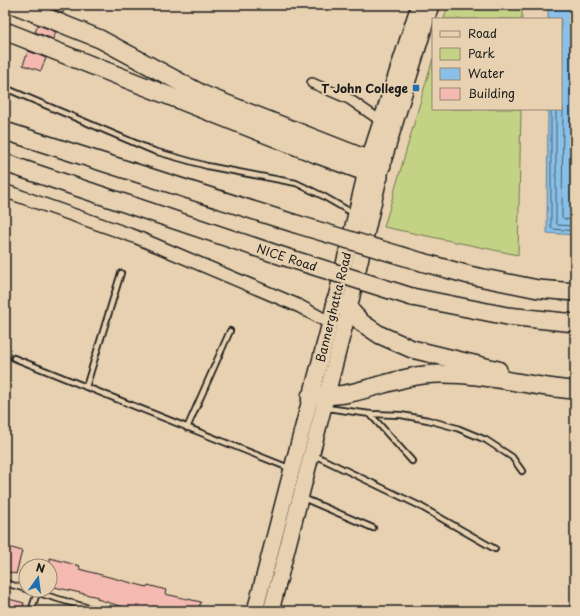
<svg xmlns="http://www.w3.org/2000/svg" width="580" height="616" font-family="'Playpen Sans',sans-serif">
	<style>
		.green { fill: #c4d285; stroke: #707750 }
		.water { fill: #8ac0e7; stroke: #5e7e96 }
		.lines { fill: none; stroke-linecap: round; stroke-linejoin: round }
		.shore { stroke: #485e6d; stroke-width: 1 }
		.building { fill: #f4b9b1; stroke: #1c1c1c }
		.service-casing { stroke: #1c1c1c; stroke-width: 8 }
		.minor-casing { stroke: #1c1c1c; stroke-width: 12 }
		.tertiary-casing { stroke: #1c1c1c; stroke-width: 15 }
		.primary-casing { stroke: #1c1c1c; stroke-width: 18 }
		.motorway-casing { stroke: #1c1c1c; stroke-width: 20 }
		.service { stroke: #e7d1b0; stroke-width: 4.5 }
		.minor { stroke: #e7d1b0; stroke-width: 9 }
		.tertiary { stroke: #e7d1b0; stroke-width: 12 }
		.primary { stroke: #e7d1b0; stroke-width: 15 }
		.motorway { stroke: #e7d1b0; stroke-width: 17 }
		.motorway-bridge-casing { stroke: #1c1c1c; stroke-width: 20; stroke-linecap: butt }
		.motorway-bridge { stroke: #e7d1b0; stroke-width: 17 }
		.poi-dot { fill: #1f6fb2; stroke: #e7d1b0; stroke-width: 1.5 }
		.labels { text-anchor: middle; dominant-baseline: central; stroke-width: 4; stroke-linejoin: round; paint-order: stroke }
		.poi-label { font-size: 12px; font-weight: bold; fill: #1c1c1c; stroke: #e7d1b0; text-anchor: end }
		.street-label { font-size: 12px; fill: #1c1c1c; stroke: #e7d1b0 }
	</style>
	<rect width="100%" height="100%" fill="#e7d1b0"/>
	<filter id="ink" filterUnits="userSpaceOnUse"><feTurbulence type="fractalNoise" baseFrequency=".025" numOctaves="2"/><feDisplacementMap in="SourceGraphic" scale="8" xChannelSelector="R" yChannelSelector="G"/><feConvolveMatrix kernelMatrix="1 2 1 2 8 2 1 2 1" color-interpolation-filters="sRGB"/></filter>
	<g filter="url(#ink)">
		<g class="green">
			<polygon points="448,5 522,5 522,19 444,19"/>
			<polygon points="433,58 433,109 521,109 518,255 384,227"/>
		</g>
		<polygon class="water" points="548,5 575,5 575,235 547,233 548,109 561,109 561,19 548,19"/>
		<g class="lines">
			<g class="shore">
				<polyline points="561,103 563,110 562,217 564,219 575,220"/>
				<polyline points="551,109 551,228 553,229 575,231"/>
				<polyline points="556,109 556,223 558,225 575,226"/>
			</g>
		</g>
		<g class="building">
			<polygon points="46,5 66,5 63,13 45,6"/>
			<polygon points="38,25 56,32 53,39 35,32"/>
			<polygon points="28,51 46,58 41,71 23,65"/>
			<polygon points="5,546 22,551 16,574 5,571"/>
			<polygon points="50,558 80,566 79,569 147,587 148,585 166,590 165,594 201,602 198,611 136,611 97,599 98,597 50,586"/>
			<polygon points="5,598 24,603 22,611 5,611"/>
		</g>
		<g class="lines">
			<defs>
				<g id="service">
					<polyline points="5,88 154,151 207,166 296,183 323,196 354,214"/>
					<polyline points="14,358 289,468"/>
					<polyline points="86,387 121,273"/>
					<polyline points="327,408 370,414 401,415 428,420 457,428 486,440 512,457 522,471"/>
					<polyline points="370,414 412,461"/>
					<polyline points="187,428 230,331"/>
					<polyline points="314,455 418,505 495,549"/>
					<polyline points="303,498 373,528"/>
					<polyline points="5,583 26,589"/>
					<polyline points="28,590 99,611"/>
					<polyline points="31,611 37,593"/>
				</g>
				<polyline id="minor" points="312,83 349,99 381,121"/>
				<polyline id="tertiary" points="5,191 136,237 299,306 330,323"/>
				<g id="primary">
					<polyline points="255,611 330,323 369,159 419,5"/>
					<polyline points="271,611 349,309 382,165 431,5"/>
				</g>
				<g id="motorway">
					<polyline points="15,5 100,39 204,95 382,165"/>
					<polyline points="5,31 316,154 379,177"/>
					<polyline points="5,131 296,224"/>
					<polyline points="5,163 285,257"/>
					<polyline points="422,262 469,275 538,289 575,292"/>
					<polyline points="412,297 507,316 575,323"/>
					<polyline points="335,301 349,309 362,323 380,335 412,349 498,370"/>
					<path d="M310,396C324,396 337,396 350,393C379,387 409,374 439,374C485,373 530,387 575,390"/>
				</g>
			</defs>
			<use href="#service" class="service-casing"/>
			<use href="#minor" class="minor-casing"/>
			<use href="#tertiary" class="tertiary-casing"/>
			<use href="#primary" class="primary-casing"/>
			<use href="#motorway" class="motorway-casing"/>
			<use href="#service" class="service"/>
			<use href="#minor" class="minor"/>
			<use href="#tertiary" class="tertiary"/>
			<use href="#primary" class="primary"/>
			<use href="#motorway" class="motorway"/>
			<defs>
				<g id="motorway-bridge">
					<polyline points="296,224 422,262"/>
					<polyline points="285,257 412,297"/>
				</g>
			</defs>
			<use href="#motorway-bridge" class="motorway-bridge-casing"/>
			<use href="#motorway-bridge" class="motorway-bridge"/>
		</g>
	</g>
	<rect class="poi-dot" x="412" y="84" width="8" height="8" rx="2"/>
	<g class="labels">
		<g class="poi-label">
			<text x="408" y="88">T John College</text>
		</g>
		<g class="street-label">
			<text transform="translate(287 257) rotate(18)">NICE Road</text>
			<text transform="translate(333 307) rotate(-76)">Bannerghatta Road</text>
		</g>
	</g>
	<rect width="580" height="616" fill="none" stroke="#e7d1b0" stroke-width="20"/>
	<rect x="10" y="10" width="560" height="596" fill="none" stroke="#1c1c1c" stroke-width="1.5" filter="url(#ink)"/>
	<rect x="432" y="18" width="130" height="92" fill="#e7d1b0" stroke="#968975"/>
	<rect x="440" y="31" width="20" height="6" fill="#e7d1b0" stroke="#968975"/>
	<text x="468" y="38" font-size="12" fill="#1c1c1c">Road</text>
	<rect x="440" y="48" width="20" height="12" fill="#c4d285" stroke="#968975"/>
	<text x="468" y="58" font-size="12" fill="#1c1c1c">Park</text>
	<rect x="440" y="68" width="20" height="12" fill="#8ac0e7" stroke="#968975"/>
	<text x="468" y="78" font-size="12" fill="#1c1c1c">Water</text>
	<rect x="440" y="88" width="20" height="12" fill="#f4b9b1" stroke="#968975"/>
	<text x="468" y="98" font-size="12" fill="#1c1c1c">Building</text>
	<g transform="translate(38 578) rotate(14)"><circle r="19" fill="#e7d1b0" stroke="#968975"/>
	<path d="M0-3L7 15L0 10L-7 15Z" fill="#1f6fb2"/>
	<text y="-6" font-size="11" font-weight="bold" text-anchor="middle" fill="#1c1c1c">N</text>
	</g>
</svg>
